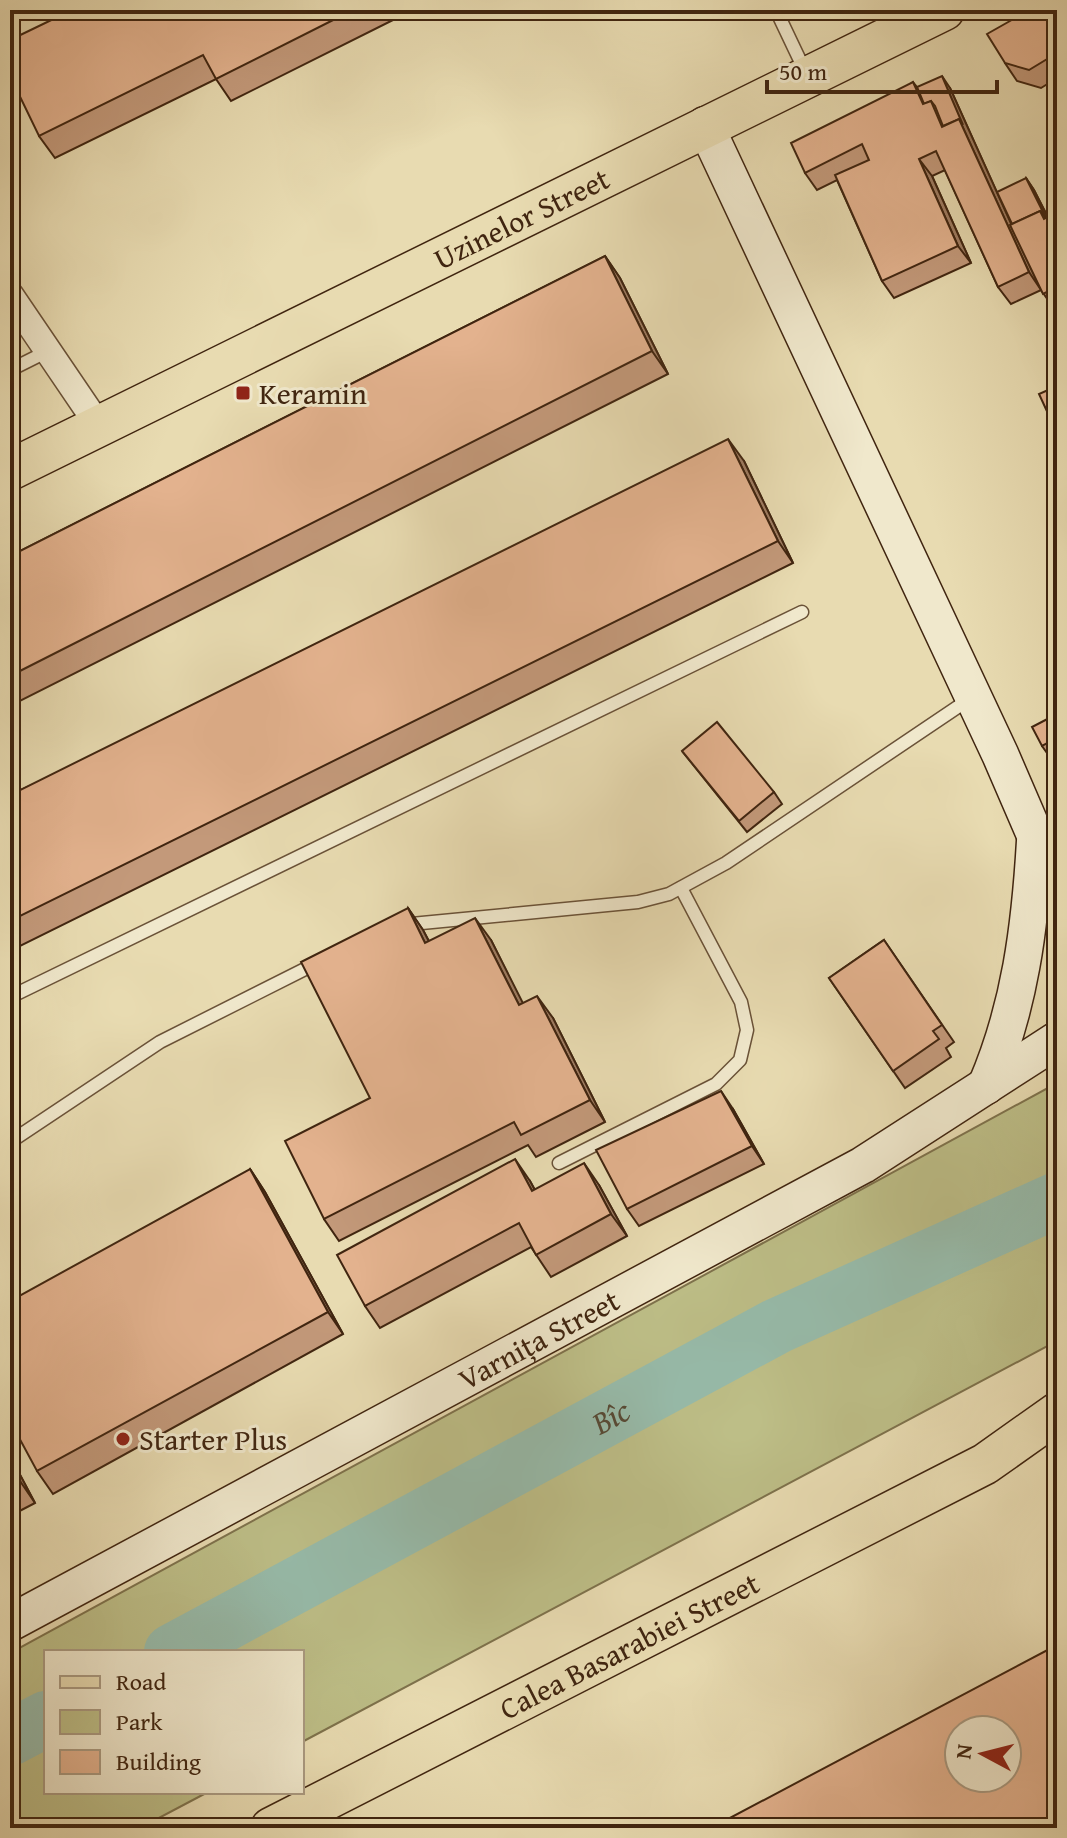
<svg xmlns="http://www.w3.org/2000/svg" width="1067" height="1838" font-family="'Gentium Book Plus',serif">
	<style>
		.green { fill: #bdbe87; stroke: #7e724c; stroke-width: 2 }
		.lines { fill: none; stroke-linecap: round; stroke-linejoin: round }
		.river { stroke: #97bbaa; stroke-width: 56 }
		.lane-casing { stroke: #6a5238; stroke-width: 15 }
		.street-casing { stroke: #6a5238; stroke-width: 29 }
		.secondary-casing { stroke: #402510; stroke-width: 39 }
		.primary-casing { stroke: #402510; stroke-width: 43 }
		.lane { stroke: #f0e8cc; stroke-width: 12 }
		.street { stroke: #f0e8cc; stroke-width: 26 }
		.secondary { stroke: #f0e8cc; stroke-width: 36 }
		.primary { stroke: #e8dbb1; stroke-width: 40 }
		.wall { fill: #c3997a; stroke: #402510; stroke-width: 2 }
		.shaded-wall { fill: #9f7d63; stroke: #402510; stroke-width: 2 }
		.building { fill: #e3b28e; stroke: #402510; stroke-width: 2; fill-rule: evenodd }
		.poi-dot { fill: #8f2418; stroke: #f0e8cc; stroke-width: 3 }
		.labels { text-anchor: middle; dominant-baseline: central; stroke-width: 6; stroke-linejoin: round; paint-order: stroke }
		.street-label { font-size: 30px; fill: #402510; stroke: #f0e8cc }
		.poi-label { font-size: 30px; fill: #402510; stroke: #f0e8cc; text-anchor: start }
		.water-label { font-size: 32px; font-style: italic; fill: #564a36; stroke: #f0e8cc }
	</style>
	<rect width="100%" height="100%" fill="#e8dbb1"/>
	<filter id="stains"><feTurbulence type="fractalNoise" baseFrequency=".0025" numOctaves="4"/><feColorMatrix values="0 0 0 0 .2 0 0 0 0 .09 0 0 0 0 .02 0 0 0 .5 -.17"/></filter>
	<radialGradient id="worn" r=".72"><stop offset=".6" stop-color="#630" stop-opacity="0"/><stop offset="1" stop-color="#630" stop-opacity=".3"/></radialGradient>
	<polygon class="green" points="1057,1083 1057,1341 302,1742 302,1652 46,1652 46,1792 208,1792 140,1828 10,1828 10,1653"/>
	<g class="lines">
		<g class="river">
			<path id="s1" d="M172,1652L777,1326L1057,1200"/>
			<polyline points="10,1738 46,1719"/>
		</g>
		<defs>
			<g id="lane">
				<polyline points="776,10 805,71"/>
				<polyline points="10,370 48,351"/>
				<polyline points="401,925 638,902 669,894 726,863 971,698"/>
				<polyline points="10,997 802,612"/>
				<polyline points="10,1142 160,1042 319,962"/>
				<polyline points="559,1163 716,1084 740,1060 747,1030 741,1002 681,888"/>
			</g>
			<polyline id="street" points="10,295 99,426"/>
			<g id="secondary">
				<polyline points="705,125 1000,754 1057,886"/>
				<path d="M986,1086C1020,1007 1030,927 1035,841"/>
				<path id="s2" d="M10,1623L863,1165L1057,1040"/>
			</g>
			<g id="primary">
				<path id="s3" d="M10,470L944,10"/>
				<path id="s4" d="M271,1828L985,1464L1057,1413"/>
			</g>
		</defs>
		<use href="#lane" class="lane-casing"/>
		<use href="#street" class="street-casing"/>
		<use href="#secondary" class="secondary-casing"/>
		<use href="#primary" class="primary-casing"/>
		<use href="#lane" class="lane"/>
		<use href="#street" class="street"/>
		<use href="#secondary" class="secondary"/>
		<use href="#primary" class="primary"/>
	</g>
	<g class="wall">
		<polygon points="72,10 413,10 231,101 216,79 55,158 39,136"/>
		<polygon points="1057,10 1057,78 1041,88 1017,81 1005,63"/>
		<polygon points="913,82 917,87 950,88 1011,224 1026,178 1034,190 1048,217 1057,212 1057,313 1041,290 1011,304 998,287 945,170 932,176 971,263 894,298 882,281 837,180 817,190 805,173"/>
		<polygon points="605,256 620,278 668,374 10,706 10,556"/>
		<polygon points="744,461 793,563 10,951 10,795"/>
		<polygon points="1057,714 1057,761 1054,763 1042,746"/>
		<polygon points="682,751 774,792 782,804 747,832"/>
		<polygon points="408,908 423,930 429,941 491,940 522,1003 553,1018 605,1122 536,1157 528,1145 339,1241 324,1219 370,1098"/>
		<polygon points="884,940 954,1042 946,1048 951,1057 905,1088 829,978"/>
		<polygon points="733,1109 764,1164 639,1226 627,1209"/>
		<polygon points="250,1169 265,1192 343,1334 53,1494 37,1471"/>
		<polygon points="530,1181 535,1190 599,1185 627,1236 551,1277 531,1247 380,1328 365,1306"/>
		<polygon points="10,1456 35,1503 10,1516"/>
	</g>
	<g class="shaded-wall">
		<polygon points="942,76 950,88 1041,290 1029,272 959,119"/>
		<polygon points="919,159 932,176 971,263 958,246"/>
		<polygon points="1026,178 1034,190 1057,236 1047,221"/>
		<polygon points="605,256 620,278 668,374 652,351"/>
		<polygon points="728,439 744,461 793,563 778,541"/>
		<polygon points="408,908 423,930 441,965 425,943"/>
		<polygon points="475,918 491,940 535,1027 519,1005"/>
		<polygon points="537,996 553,1018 605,1122 590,1100"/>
		<polygon points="721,1091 733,1109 764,1164 752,1146"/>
		<polygon points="515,1159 530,1181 547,1213 532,1191"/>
		<polygon points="584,1163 599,1185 627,1236 611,1214"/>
		<polygon points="250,1169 265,1192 343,1334 328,1312"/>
		<polygon points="10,1456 35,1503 20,1481 10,1463"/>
	</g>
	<g class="building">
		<polygon points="72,10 353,10 216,79 203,55 39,136 10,76 10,40"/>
		<polygon points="1013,10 1057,10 1057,53 1029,70 1005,63 987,34 1017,17"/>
		<polygon points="942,76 963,125 959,119 943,126 935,106 931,101 924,104 917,87"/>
		<polygon points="913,82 923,104 931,101 942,127 959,119 1029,272 998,287 936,151 919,159 958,246 882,281 835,175 869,160 862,144 805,173 791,143"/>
		<polygon points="1026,178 1046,218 1040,211 1012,224 997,192"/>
		<polygon points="1040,211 1044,219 1057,212 1057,287 1043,294 1010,225"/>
		<polygon points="605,256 652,351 10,676 10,556"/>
		<polygon points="1057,386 1057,433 1039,394"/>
		<polygon points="728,439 778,541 10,921 10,795"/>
		<polygon points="1057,714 1057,738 1042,746 1032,727"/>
		<polygon points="717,722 774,792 739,821 682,751"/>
		<polygon points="408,908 425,943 475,918 519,1005 537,996 590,1100 521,1135 514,1122 324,1219 285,1141 370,1098 301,962"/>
		<polygon points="884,940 942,1025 933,1031 939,1039 893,1071 829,978"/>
		<polygon points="721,1091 752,1146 627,1209 596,1150"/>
		<polygon points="515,1159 532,1191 584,1163 611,1214 536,1255 519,1223 365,1306 337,1255"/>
		<polygon points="250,1169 328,1312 37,1471 10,1421 10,1301"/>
		<polygon points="10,1463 20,1481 10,1486"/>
		<path d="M1057,1645V1828H711ZM959,1730H1007V1778H959Z"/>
	</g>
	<g class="poi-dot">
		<rect x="235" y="385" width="16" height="16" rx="4"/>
		<circle cx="123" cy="1439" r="8"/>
	</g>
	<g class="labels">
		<g class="street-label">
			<text stroke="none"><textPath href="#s3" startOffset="570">Uzinelor Street</textPath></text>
			<text stroke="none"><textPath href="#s2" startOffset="600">Varnița Street</textPath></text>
			<text stroke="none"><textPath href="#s4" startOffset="402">Calea Basarabiei Street</textPath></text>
		</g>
		<g class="poi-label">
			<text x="259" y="393">Keramin</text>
			<text x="139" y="1439">Starter Plus</text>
		</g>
		<g class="water-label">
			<text stroke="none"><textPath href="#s1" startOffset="498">Bîc</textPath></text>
		</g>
	</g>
	<rect width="1067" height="1838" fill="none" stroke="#e8dbb1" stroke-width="40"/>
	<rect x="12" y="12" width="1043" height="1814" fill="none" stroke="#402510" stroke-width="4"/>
	<rect x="20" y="20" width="1027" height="1798" fill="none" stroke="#402510" stroke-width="2"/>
	<rect x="44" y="1650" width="260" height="144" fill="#f0e8cc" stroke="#aa9a81" stroke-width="2"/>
	<rect x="60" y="1676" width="40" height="12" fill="#e8dbb1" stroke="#aa9a81" stroke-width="2"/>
	<text x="116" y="1690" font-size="24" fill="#402510">Road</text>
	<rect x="60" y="1710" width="40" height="24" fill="#bdbe87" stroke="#aa9a81" stroke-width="2"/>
	<text x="116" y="1730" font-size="24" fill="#402510">Park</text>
	<rect x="60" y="1750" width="40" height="24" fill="#e3b28e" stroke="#aa9a81" stroke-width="2"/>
	<text x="116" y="1770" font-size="24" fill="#402510">Building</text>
	<g transform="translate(983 1754) rotate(277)"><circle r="38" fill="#f0e8cc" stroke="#aa9a81" stroke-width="2"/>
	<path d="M0-6L14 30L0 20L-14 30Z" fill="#8f2418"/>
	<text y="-12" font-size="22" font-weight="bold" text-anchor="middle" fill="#402510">N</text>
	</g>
	<path d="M767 80v12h230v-12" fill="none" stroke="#402510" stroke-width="4"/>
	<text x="779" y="80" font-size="24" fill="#402510" stroke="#f0e8cc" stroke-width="6" paint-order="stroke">50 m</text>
	<rect width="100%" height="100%" filter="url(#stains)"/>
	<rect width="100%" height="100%" fill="url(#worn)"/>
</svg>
